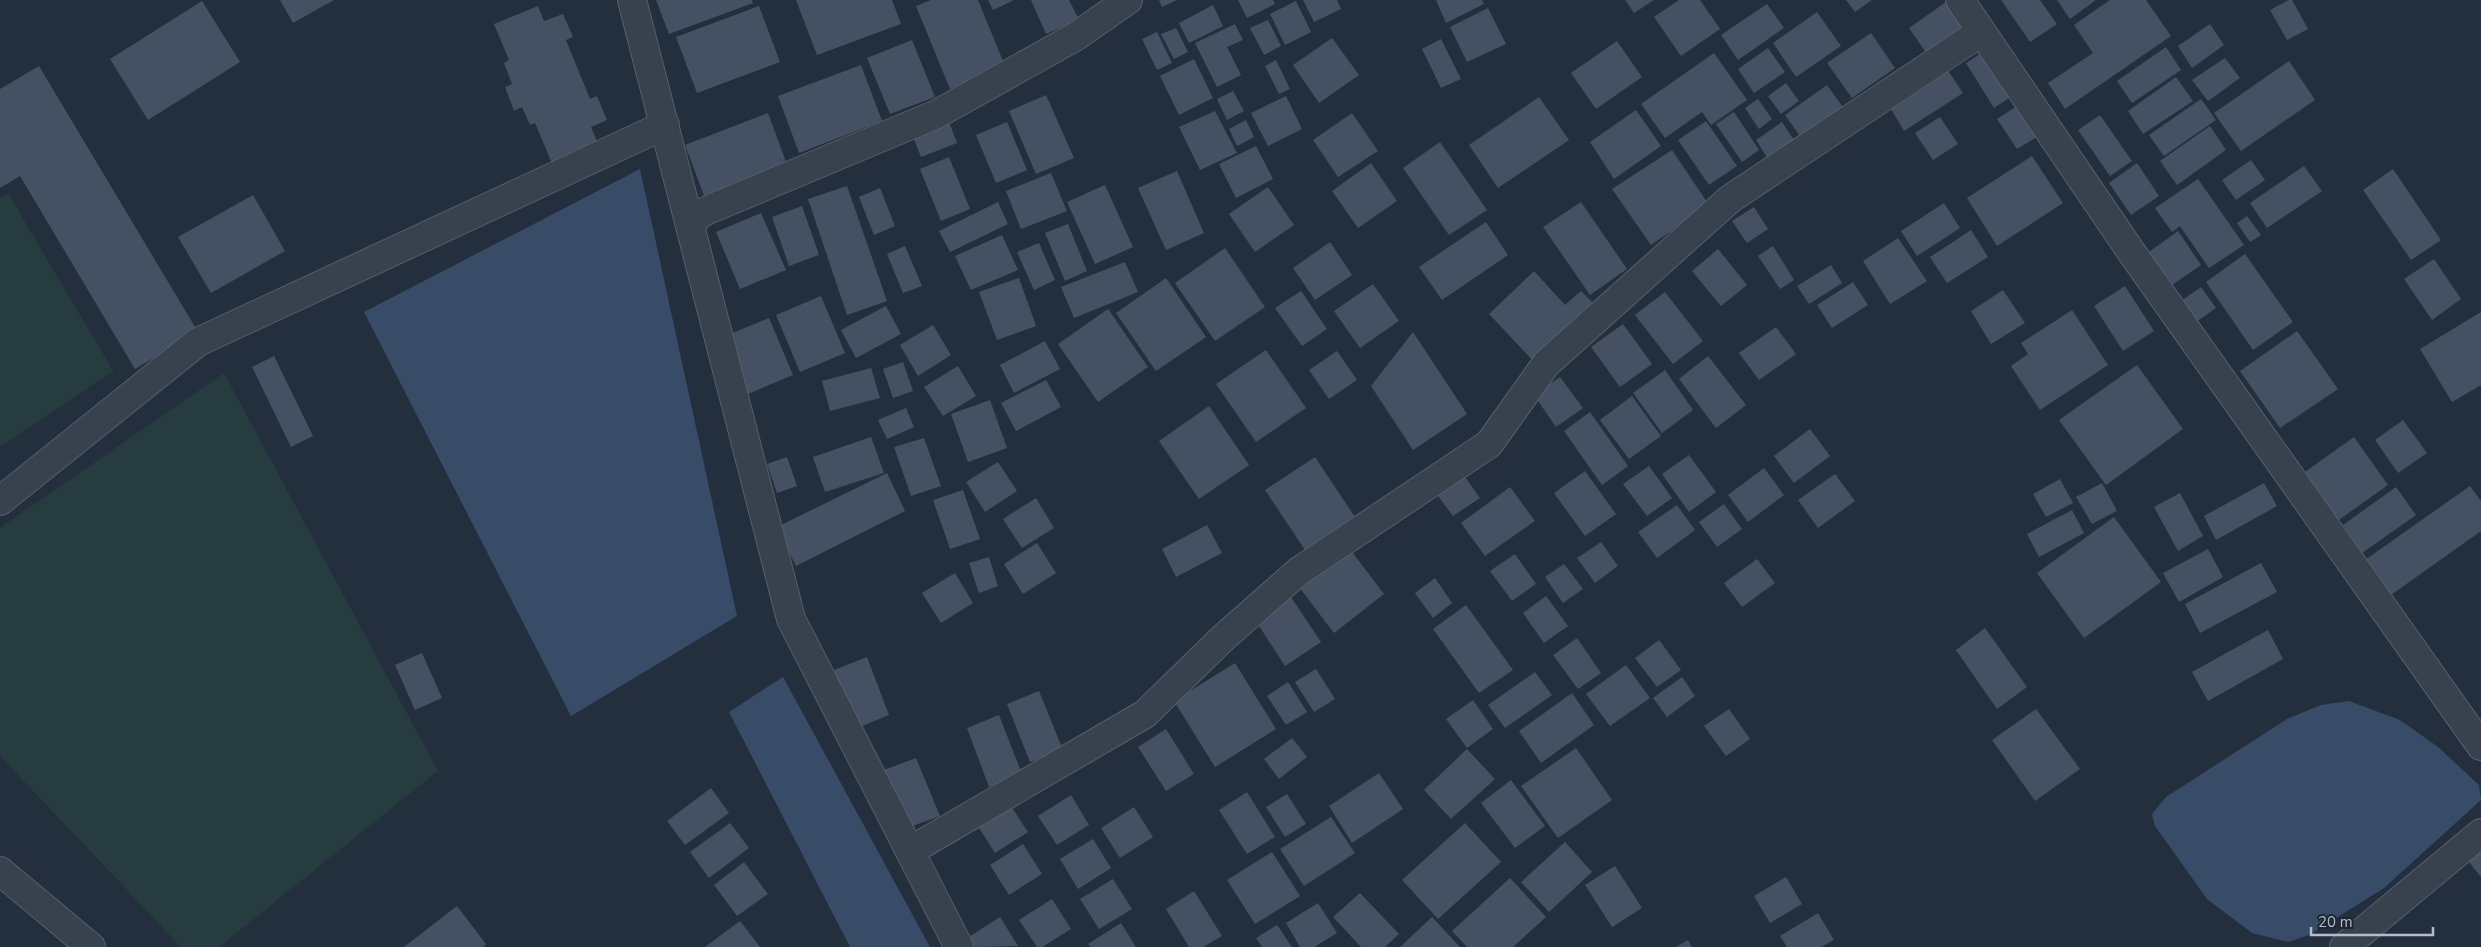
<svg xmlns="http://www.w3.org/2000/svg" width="2481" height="947" font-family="'Nunito Sans',sans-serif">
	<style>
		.green { fill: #263c3f }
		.water { fill: #394c67 }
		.building { fill: #455162 }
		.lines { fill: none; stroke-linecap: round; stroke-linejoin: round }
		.minor-casing { stroke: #565f6c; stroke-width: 30 }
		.minor { stroke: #38414e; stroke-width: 28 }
	</style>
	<rect width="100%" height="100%" fill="#242f3e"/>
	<g class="green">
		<polygon points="8,193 113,371 0,447 0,198"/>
		<polygon points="224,373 438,771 219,947 181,947 0,756 0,528"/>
	</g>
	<g class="water">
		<polygon points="640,169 737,616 571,716 364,312"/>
		<polygon points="783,677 930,947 850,947 729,712"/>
		<polygon points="2349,701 2400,720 2438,747 2479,785 2481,800 2384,888 2309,935 2288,942 2252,933 2207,899 2155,826 2152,814 2166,797 2287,719 2321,705"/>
	</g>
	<g class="building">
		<polygon points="280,0 334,0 293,23"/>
		<polygon points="656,0 752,0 753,3 669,34"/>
		<polygon points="796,0 892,0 901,24 817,55"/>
		<polygon points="931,0 978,0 1005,66 950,89 916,6"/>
		<polygon points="988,0 1014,0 993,10"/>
		<polygon points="1031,0 1069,0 1079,20 1046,34"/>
		<polygon points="1159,0 1177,0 1162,7"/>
		<polygon points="1238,0 1273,0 1275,4 1247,18"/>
		<polygon points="1303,0 1337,0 1341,9 1314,22"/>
		<polygon points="1436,0 1482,0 1484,4 1446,23"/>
		<polygon points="1625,0 1654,0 1634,13"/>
		<polygon points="1679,0 1700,0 1720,29 1681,56 1654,17"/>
		<polygon points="1846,0 1872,0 1855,12"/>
		<polygon points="2001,0 2040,0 2057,24 2030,42"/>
		<polygon points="2057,0 2096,0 2070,19"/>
		<polygon points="2110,0 2146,0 2171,36 2065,109 2048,83 2093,53 2074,25"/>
		<polygon points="2289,0 2292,0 2308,29 2287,40 2270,10"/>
		<polygon points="202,1 240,62 148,120 110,59"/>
		<polygon points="1296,1 1311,32 1285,45 1270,14"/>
		<polygon points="1946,2 1966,31 1929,57 1909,28"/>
		<polygon points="1767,4 1784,28 1738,60 1721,35"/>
		<polygon points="1213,5 1223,26 1189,43 1179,23"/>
		<polygon points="538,6 544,21 563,14 573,37 566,40 590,99 597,96 607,120 591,127 600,149 554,168 535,123 530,125 522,107 514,111 505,87 512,84 504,63 509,60 494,24"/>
		<polygon points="759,6 780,62 697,93 676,37"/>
		<polygon points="1488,8 1506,44 1467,62 1450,27"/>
		<polygon points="1817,12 1841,46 1796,77 1773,43"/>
		<polygon points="1268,20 1281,46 1264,55 1250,28"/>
		<polygon points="1235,24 1243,40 1227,47 1241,75 1217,87 1195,43"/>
		<polygon points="2210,24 2224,45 2192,68 2178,46"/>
		<polygon points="1176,28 1188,52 1174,59 1161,34"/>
		<polygon points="1157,32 1172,63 1157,70 1142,39"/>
		<polygon points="1871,33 1895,68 1852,98 1827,63"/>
		<polygon points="1332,38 1359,75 1319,103 1293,65"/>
		<polygon points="1441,39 1461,79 1441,88 1422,49"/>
		<polygon points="912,40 935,97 890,114 867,58"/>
		<polygon points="1617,41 1642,77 1596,109 1571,73"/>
		<polygon points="2166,47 2181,70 2132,103 2117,81"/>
		<polygon points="1768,48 1785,72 1754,93 1738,69"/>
		<polygon points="1987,50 2015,94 1994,108 1966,63"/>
		<polygon points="1714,53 1747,100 1711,125 1702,112 1665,138 1641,104"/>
		<polygon points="2225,58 2240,78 2208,101 2192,80"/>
		<polygon points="1194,59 1213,98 1179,115 1160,76"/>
		<polygon points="1276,60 1290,89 1279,94 1265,66"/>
		<polygon points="2289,61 2315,100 2241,151 2214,113"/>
		<polygon points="861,65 882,121 799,153 778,96"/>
		<polygon points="39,66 198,332 135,369 20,176 0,188 0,89"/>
		<polygon points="1947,69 1963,93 1904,131 1889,106"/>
		<polygon points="2176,77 2193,101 2143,134 2128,111"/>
		<polygon points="1786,83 1799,101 1781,114 1768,96"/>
		<polygon points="1827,85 1845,110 1802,139 1785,115"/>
		<polygon points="1233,91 1244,111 1227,120 1217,99"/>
		<polygon points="1046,95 1074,158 1036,174 1009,111"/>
		<polygon points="1286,96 1302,129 1268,146 1251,113"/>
		<polygon points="1539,97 1569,140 1498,188 1469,145"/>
		<polygon points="1758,99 1772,119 1759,129 1745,108"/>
		<polygon points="2201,99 2216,120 2164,156 2149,135"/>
		<polygon points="2020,104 2040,135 2017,149 1997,119"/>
		<polygon points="1636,110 1661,146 1614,179 1590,142"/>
		<polygon points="1215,111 1237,153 1200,170 1179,127"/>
		<polygon points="1734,112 1759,150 1742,162 1716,124"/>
		<polygon points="768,113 789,170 706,201 685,145"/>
		<polygon points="1352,113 1378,151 1338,177 1313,140"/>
		<polygon points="2100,115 2132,161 2110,176 2078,130"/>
		<polygon points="1940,117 1958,144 1933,160 1915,133"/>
		<polygon points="1246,120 1254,137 1237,146 1229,129"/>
		<polygon points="1706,121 1737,166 1709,185 1678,140"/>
		<polygon points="949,122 957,143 921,157 913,137"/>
		<polygon points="1007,122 1027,170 996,183 976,135"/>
		<polygon points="1782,122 1796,143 1770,162 1756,140"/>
		<polygon points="2210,126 2226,150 2177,185 2160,161"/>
		<polygon points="1440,142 1487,210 1449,235 1403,168"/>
		<polygon points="1256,146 1273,179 1236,198 1219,164"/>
		<polygon points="1672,150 1709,205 1651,245 1612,189"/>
		<polygon points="2032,156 2063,203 1997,246 1967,198"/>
		<polygon points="949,157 970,209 941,221 920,169"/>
		<polygon points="2251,160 2265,180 2236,200 2222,180"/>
		<polygon points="1371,163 1397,201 1358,228 1332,191"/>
		<polygon points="2137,163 2159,196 2131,215 2109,183"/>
		<polygon points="2304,166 2322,191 2267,228 2250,203"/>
		<polygon points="2393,169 2441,240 2411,260 2363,190"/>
		<polygon points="1177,171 1204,233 1166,250 1138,188"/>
		<polygon points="1051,173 1067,211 1021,229 1006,191"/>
		<polygon points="2198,179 2244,245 2209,268 2180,226 2172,232 2155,208"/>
		<polygon points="1105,185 1133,247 1095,264 1067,202"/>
		<polygon points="847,186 887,301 847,315 808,199"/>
		<polygon points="1268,187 1294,225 1255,252 1229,214"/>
		<polygon points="880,188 895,226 874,235 859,197"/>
		<polygon points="253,195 285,251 211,293 178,237"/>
		<polygon points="998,202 1008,224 950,252 939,231"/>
		<polygon points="1581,202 1627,269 1590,295 1543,227"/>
		<polygon points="1944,203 1960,228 1917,256 1901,231"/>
		<polygon points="802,206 819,255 789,266 772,217"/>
		<polygon points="1754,207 1768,229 1747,243 1732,221"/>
		<polygon points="761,213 786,270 740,289 716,232"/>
		<polygon points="2247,216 2261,235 2250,242 2237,223"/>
		<polygon points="1486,222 1508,255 1442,300 1419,267"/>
		<polygon points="1068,224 1087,271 1065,281 1045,233"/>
		<polygon points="1971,230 1988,257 1947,283 1930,257"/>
		<polygon points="2178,231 2201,265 2172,285 2149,252"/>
		<polygon points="1002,235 1018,270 971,290 955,256"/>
		<polygon points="1898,238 1927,281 1890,304 1863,261"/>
		<polygon points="1330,242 1352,275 1315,300 1293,268"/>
		<polygon points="1039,243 1055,280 1034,290 1017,252"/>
		<polygon points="905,246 922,286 903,293 887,254"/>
		<polygon points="1773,246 1794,280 1780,289 1758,256"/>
		<polygon points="1225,248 1265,307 1215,341 1175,283"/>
		<polygon points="1718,249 1747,285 1721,306 1692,271"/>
		<polygon points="2245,254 2293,322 2253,350 2206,282"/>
		<polygon points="2434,259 2461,299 2432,320 2404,279"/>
		<polygon points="1125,262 1138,292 1074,318 1061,287"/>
		<polygon points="1831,265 1842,283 1809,304 1797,286"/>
		<polygon points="1534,271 1565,305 1581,291 1597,307 1537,365 1489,314"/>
		<polygon points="1019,278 1036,326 997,340 979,292"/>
		<polygon points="1166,278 1206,337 1156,371 1116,313"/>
		<polygon points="1853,282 1868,305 1832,328 1817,305"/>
		<polygon points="1373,284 1399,321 1360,348 1334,311"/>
		<polygon points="2125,286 2154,331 2123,351 2094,306"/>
		<polygon points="2201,287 2216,308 2196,322 2181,301"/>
		<polygon points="2003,290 2025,323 1991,344 1971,311"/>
		<polygon points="1301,291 1327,329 1302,346 1275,308"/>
		<polygon points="1665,292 1703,341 1673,364 1635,315"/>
		<polygon points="821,296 845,353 800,372 776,315"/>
		<polygon points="886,306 901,334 856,358 841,330"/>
		<polygon points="1108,309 1148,367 1098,402 1058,344"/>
		<polygon points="2072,310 2108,365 2040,410 2011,366 2028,354 2021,343"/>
		<polygon points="2481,312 2481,385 2452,402 2420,349"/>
		<polygon points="769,318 793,375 748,394 723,337"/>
		<polygon points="1623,324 1652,364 1620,387 1591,347"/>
		<polygon points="933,325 951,355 918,376 900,345"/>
		<polygon points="1776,327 1796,354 1759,380 1739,353"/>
		<polygon points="2297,331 2338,389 2280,428 2240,371"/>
		<polygon points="1413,332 1467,414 1413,450 1371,386"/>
		<polygon points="1045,341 1060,369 1014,393 1000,365"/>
		<polygon points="1266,350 1306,408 1256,442 1216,384"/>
		<polygon points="1337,351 1357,380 1329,399 1309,370"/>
		<polygon points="274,356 313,436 291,447 252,367"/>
		<polygon points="1708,356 1746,405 1716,428 1679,379"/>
		<polygon points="903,362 913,391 893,398 883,369"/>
		<polygon points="2137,365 2183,429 2106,485 2059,420"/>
		<polygon points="958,366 976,396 943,416 924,387"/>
		<polygon points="871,368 880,398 830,411 822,381"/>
		<polygon points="1665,370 1693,410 1662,433 1633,393"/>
		<polygon points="1560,377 1583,408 1556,427 1534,395"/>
		<polygon points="1046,380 1061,407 1016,431 1001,403"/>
		<polygon points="1632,396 1661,436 1629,459 1600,420"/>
		<polygon points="990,400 1007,448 968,462 951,414"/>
		<polygon points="1209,406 1249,465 1199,499 1159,441"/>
		<polygon points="906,408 914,427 887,439 878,420"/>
		<polygon points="1590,412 1628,466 1602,485 1564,431"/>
		<polygon points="2403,420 2427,453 2398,473 2375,440"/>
		<polygon points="1810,429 1830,456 1794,483 1774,456"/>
		<polygon points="871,437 884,473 825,492 813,457"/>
		<polygon points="2354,437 2388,485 2336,522 2302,474"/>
		<polygon points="924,438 941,486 911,496 894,447"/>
		<polygon points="1689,455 1716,492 1689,512 1662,474"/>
		<polygon points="787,457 797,486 777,493 767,464"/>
		<polygon points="1315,457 1359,523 1309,556 1265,490"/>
		<polygon points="998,462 1017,491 985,512 966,482"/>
		<polygon points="1649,466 1672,498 1647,516 1623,484"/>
		<polygon points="1764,468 1784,495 1748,522 1728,495"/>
		<polygon points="1585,471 1616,514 1585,536 1554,493"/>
		<polygon points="887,473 905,511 796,566 777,527"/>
		<polygon points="1463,474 1480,498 1453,516 1436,493"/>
		<polygon points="1835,474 1855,501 1818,528 1798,500"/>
		<polygon points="2060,479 2073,503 2046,517 2033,494"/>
		<polygon points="2102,483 2117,511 2092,524 2076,497"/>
		<polygon points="2264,483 2277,506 2216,540 2204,516"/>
		<polygon points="2470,486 2481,501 2481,531 2391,595 2365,560"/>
		<polygon points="1510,487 1535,521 1485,556 1461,523"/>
		<polygon points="2396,487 2416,515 2362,553 2343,525"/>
		<polygon points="963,490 980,539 950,549 933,500"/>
		<polygon points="2180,493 2203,536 2178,551 2154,507"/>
		<polygon points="1036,498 1054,528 1022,548 1003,519"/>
		<polygon points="1724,504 1742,529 1717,547 1699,522"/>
		<polygon points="1677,505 1695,530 1657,558 1638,532"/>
		<polygon points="2072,510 2084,533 2039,557 2027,534"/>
		<polygon points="2114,517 2161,582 2084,638 2037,573"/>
		<polygon points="1207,525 1222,553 1176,577 1162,549"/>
		<polygon points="1601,542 1618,566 1595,583 1577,558"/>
		<polygon points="1037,543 1056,573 1023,594 1004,564"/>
		<polygon points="1349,548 1384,594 1334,633 1299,587"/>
		<polygon points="2208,549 2223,577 2179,602 2163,573"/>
		<polygon points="1515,554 1536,584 1512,601 1490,571"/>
		<polygon points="989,557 998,586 979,593 969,563"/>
		<polygon points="1757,559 1775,583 1742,607 1724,583"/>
		<polygon points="2261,563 2277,592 2200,633 2185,604"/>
		<polygon points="1564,564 1583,589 1563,603 1545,577"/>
		<polygon points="955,573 973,603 941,623 922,593"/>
		<polygon points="1435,578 1452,603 1433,618 1415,593"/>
		<polygon points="1287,591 1321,642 1285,666 1252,615"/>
		<polygon points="1546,596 1568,626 1544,643 1523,613"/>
		<polygon points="1466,605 1513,670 1479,693 1433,629"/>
		<polygon points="1985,628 2027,687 1997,709 1956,650"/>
		<polygon points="2268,630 2283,659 2208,701 2192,672"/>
		<polygon points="1577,638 1601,673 1578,689 1553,655"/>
		<polygon points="1659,640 1681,670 1657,687 1635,658"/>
		<polygon points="422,653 442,698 415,710 395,665"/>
		<polygon points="867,657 889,715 857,728 834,670"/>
		<polygon points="1235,663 1276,729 1215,767 1174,701"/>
		<polygon points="1626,665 1650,698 1610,726 1586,694"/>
		<polygon points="1316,669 1335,699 1314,712 1295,682"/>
		<polygon points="1535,672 1552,695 1505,728 1488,705"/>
		<polygon points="1682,677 1695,696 1667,717 1653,698"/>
		<polygon points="1288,682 1307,712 1286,725 1267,696"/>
		<polygon points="1039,691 1063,750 1030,762 1007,704"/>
		<polygon points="1572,693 1594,725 1541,763 1519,731"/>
		<polygon points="1473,700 1493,729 1467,748 1446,719"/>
		<polygon points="1729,709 1750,739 1726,756 1704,726"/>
		<polygon points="2036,709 2080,769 2035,801 1992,740"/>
		<polygon points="999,715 1022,774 989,787 967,728"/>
		<polygon points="1166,729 1194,774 1166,791 1138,747"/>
		<polygon points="1292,738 1307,757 1279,779 1264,759"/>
		<polygon points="1576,748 1612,800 1558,838 1521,786"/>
		<polygon points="1467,749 1495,779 1451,819 1424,790"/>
		<polygon points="916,758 940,816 907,828 884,770"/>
		<polygon points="1379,773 1403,809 1352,843 1329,806"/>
		<polygon points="1511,780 1545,826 1515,848 1481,803"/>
		<polygon points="711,788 729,813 685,845 667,821"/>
		<polygon points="1247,792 1275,837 1247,854 1219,810"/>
		<polygon points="1287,794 1306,824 1285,837 1266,807"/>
		<polygon points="1071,795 1089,825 1057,845 1038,816"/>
		<polygon points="1009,803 1028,832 995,853 976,823"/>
		<polygon points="1134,807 1153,837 1120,858 1101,828"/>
		<polygon points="1331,817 1355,853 1304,886 1280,849"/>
		<polygon points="730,823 749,848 709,878 690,852"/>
		<polygon points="1465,823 1501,862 1438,919 1402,880"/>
		<polygon points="1093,839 1111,868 1078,889 1060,859"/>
		<polygon points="1565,842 1592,872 1549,912 1521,882"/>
		<polygon points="2481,843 2481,877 2464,856"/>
		<polygon points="1023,844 1042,874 1009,895 990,865"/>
		<polygon points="1272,852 1300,896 1255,924 1227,880"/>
		<polygon points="744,862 768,894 737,916 714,885"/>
		<polygon points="1615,866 1642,908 1612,927 1585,885"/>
		<polygon points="1786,877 1802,904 1770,923 1754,896"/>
		<polygon points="1510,878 1546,917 1513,947 1467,947 1452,931"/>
		<polygon points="1113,879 1132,909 1099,929 1080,899"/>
		<polygon points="1194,891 1222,936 1203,947 1189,947 1166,909"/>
		<polygon points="1360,893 1399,934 1385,947 1361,947 1333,917"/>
		<polygon points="1052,899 1071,929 1042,947 1037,947 1019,920"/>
		<polygon points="1318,903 1337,933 1314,947 1300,947 1286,923"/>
		<polygon points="457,906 486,944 483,947 404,947"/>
		<polygon points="1818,913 1834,940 1821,947 1787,947 1780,936"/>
		<polygon points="1000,917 1018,946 973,947 967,938"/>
		<polygon points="1432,917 1460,947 1400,947"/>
		<polygon points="740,921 760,947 705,947"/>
		<polygon points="1121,923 1136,947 1091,947 1088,944"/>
		<polygon points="1277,925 1292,947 1262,947 1256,938"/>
		<polygon points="1688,940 1692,947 1676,947"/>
	</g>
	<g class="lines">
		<defs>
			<g id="minor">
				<polyline points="632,0 791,619 959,947"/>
				<polyline points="1960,0 2132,253 2481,746"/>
				<polyline points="690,223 703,212 937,114 1075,37 1128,0"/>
				<polyline points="0,501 198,342 665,125"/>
				<polyline points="910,851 1145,714 1223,638 1299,571 1489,444 1546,364 1730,199 1981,32"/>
				<polyline points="0,871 91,947"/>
				<polyline points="2344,947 2481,833"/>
			</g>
		</defs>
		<use href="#minor" class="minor-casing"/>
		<use href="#minor" class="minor"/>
	</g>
	<path d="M2311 927v8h122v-8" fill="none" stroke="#b4bcc9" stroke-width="2.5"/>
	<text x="2318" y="927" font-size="15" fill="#b4bcc9" stroke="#1d2633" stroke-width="4" paint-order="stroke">20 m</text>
</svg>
